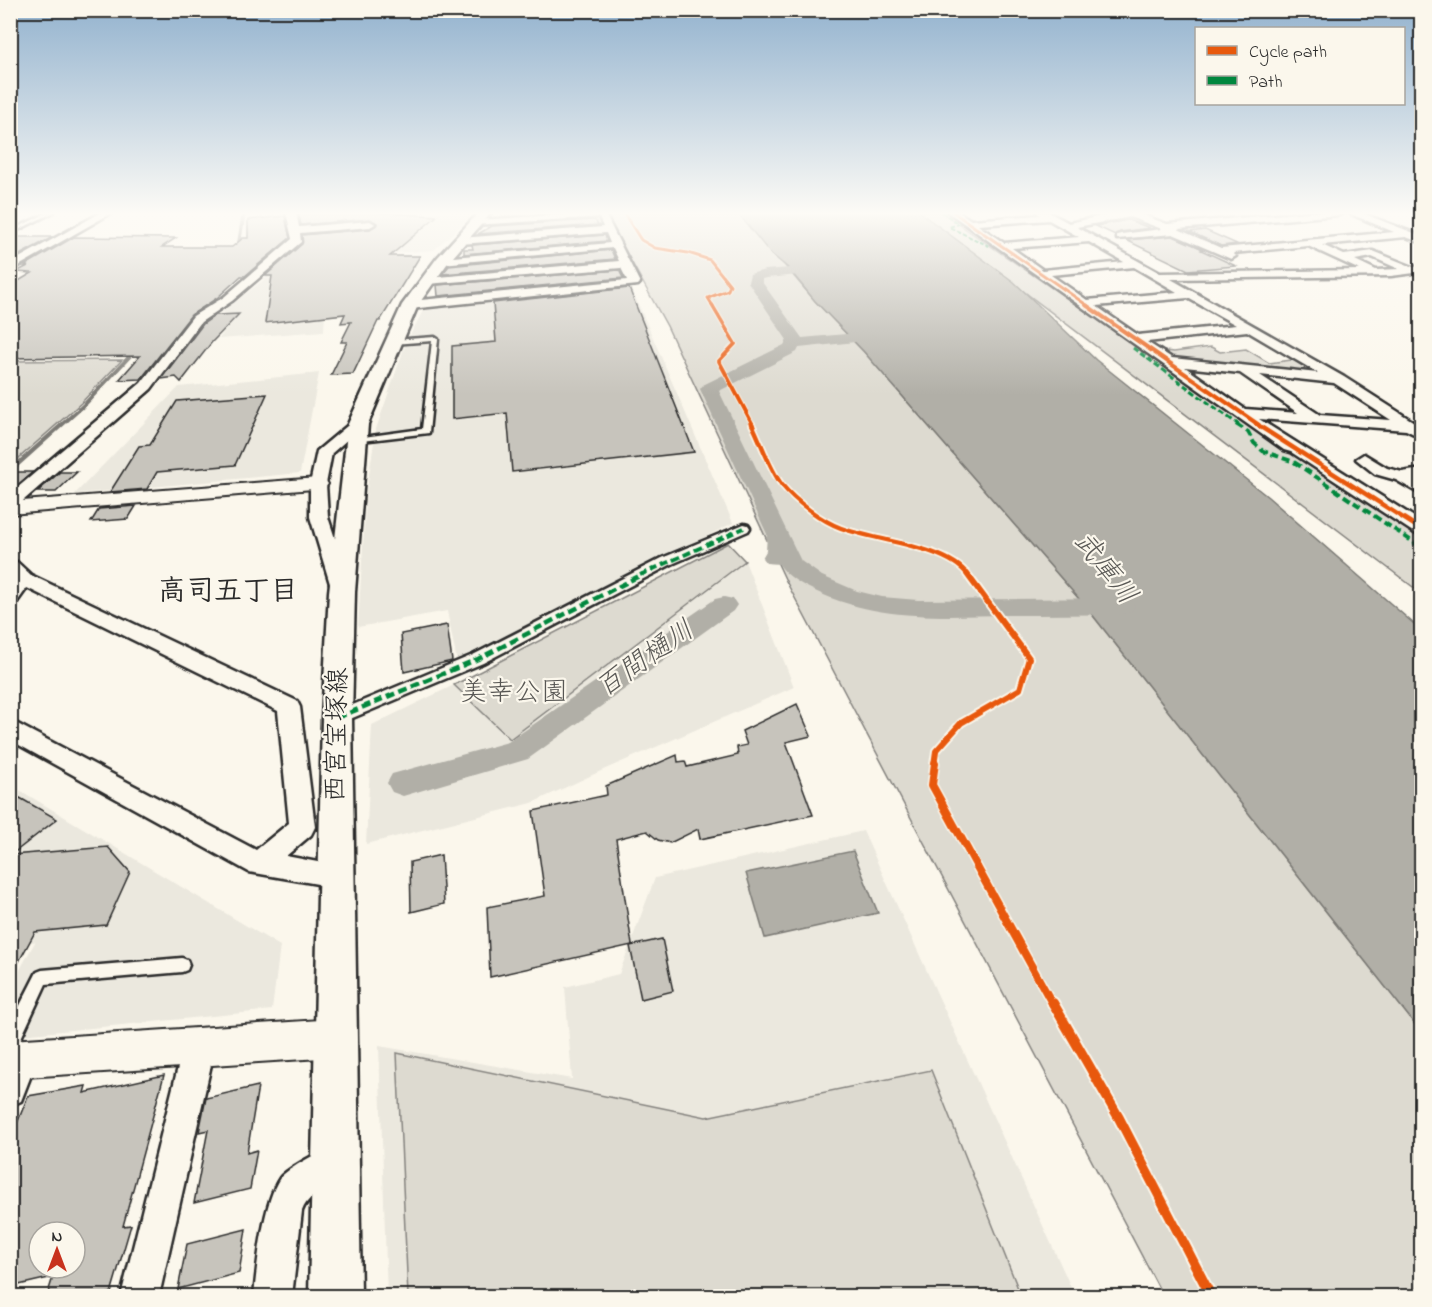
<svg xmlns="http://www.w3.org/2000/svg" width="1432" height="1307" font-family="'Indie Flower','Klee One',sans-serif">
	<style>
		.built { fill: #ebe8de }
		.green { fill: #dddad0; stroke: #84827e; stroke-width: 1.5 }
		.water { fill: #b1afa7; stroke: #7b7a75; stroke-width: 1.5 }
		.lines { fill: none; stroke-linecap: round; stroke-linejoin: round }
		.stream { fill: #7b7a75; fill-rule: evenodd }
		.canal { fill: #b1afa7; fill-rule: evenodd }
		.building { fill: #c7c4bc; stroke: #2b2b2b; stroke-width: 1.5; fill-rule: evenodd }
		.service-casing { stroke: #2b2b2b; stroke-width: 5 }
		.pedestrian-casing { stroke: #2b2b2b; stroke-width: 5 }
		.minor-casing { stroke: #2b2b2b; stroke-width: 5 }
		.tertiary-casing { stroke: #2b2b2b; stroke-width: 4 }
		.secondary-casing { stroke: #2b2b2b; stroke-width: 5 }
		.service { fill: #fbf7ec; fill-rule: evenodd }
		.pedestrian { fill: #fbf7ec; fill-rule: evenodd }
		.minor { fill: #fbf7ec; fill-rule: evenodd }
		.tertiary { fill: #fbf7ec; fill-rule: evenodd }
		.secondary { fill: #fbf7ec; fill-rule: evenodd }
		.quiet-far3 { stroke: #00873e; stroke-width: 2; stroke-dasharray: 4.5 2; stroke-linecap: butt }
		.quiet-far2 { stroke: #00873e; stroke-width: 3; stroke-dasharray: 6 3; stroke-linecap: butt }
		.quiet-far1 { stroke: #00873e; stroke-width: 4; stroke-dasharray: 8 4; stroke-linecap: butt }
		.quiet { stroke: #00873e; stroke-width: 4.5; stroke-dasharray: 9 4.5; stroke-linecap: butt }
		.cycleway-far5-casing { stroke: #fbf7ec; stroke-width: 5 }
		.cycleway-far4-casing { stroke: #fbf7ec; stroke-width: 6 }
		.cycleway-far3-casing { stroke: #fbf7ec; stroke-width: 8 }
		.cycleway-far2-casing { stroke: #fbf7ec; stroke-width: 10 }
		.cycleway-far1-casing { stroke: #fbf7ec; stroke-width: 11 }
		.cycleway-casing { stroke: #fbf7ec; stroke-width: 14 }
		.cycleway-far5 { stroke: #e8590c; stroke-width: 3 }
		.cycleway-far4 { stroke: #e8590c; stroke-width: 4 }
		.cycleway-far3 { stroke: #e8590c; stroke-width: 4.5 }
		.cycleway-far2 { stroke: #e8590c; stroke-width: 6 }
		.cycleway-far1 { stroke: #e8590c; stroke-width: 8 }
		.cycleway { stroke: #e8590c; stroke-width: 10 }
		.labels { text-anchor: middle; dominant-baseline: central; stroke-width: 4.5; stroke-linejoin: round; paint-order: stroke }
		.park-label { font-size: 27px; fill: #585754; stroke: #fbf7ec }
		.street-label { font-size: 27px; fill: #2b2b2b; stroke: #fbf7ec }
		.water-label { font-size: 28px; font-style: italic; fill: #5a5956; stroke: #fbf7ec }
		.neighbourhood-label { font-size: 28px; font-weight: bold; fill: #2b2b2b; stroke: #fbf7ec }
	</style>
	<rect width="100%" height="100%" fill="#fbf7ec"/>
	<filter id="ink" filterUnits="userSpaceOnUse"><feTurbulence type="fractalNoise" baseFrequency=".0167" numOctaves="2"/><feDisplacementMap in="SourceGraphic" scale="12" xChannelSelector="R" yChannelSelector="G"/><feConvolveMatrix kernelMatrix="1 2 1 2 8 2 1 2 1" color-interpolation-filters="sRGB"/></filter>
	<g filter="url(#ink)">
		<g class="built">
			<polygon points="368,212 476,212 434,250 379,254"/>
			<polygon points="277,266 327,274 324,331 219,339 236,314 221,313 262,281"/>
			<polygon points="625,286 631,287 733,523 457,661 447,611 358,627 366,495 376,429 406,343 426,305"/>
			<polygon points="319,373 300,473 75,494 179,387"/>
			<polygon points="745,561 794,687 603,770 532,803 366,844 372,725 454,685 510,739"/>
			<polygon points="11,785 280,946 272,1010 11,1036 11,986 35,942 11,943"/>
			<polygon points="863,831 1075,1296 387,1296 379,1046 572,1079 565,987 619,974 655,878"/>
		</g>
		<g class="green">
			<polygon points="604,212 739,212 815,301 864,352 1087,608 1421,1032 1421,1296 1163,1296 786,581 667,326"/>
			<polygon points="919,212 941,212 1279,444 1296,453 1421,538 1421,593"/>
			<polygon points="1211,347 1220,352 1246,349 1269,363 1299,359 1324,374 1168,359 1155,350 1174,352"/>
			<polygon points="122,360 81,403 11,465 11,361"/>
			<polygon points="728,543 745,561 510,739 454,685"/>
			<polygon points="397,1053 706,1117 931,1070 1021,1296 408,1296"/>
		</g>
		<g class="water">
			<polygon points="737,212 919,212 1014,282 1096,360 1268,497 1421,630 1421,1032 1087,608 864,352 815,301 788,268 770,253"/>
			<polygon points="853,851 878,913 765,938 746,873"/>
		</g>
		<g class="lines">
			<g class="stream">
				<polygon points="242,212 246,212 240,249 238,250 236,249"/>
				<polygon points="135,348 139,349 86,406 10,474 10,468 82,404"/>
			</g>
			<g class="canal">
				<path d="M827,265L834,269L832,272L766,278L762,279V282L802,338L868,332L876,337L874,340L799,348L797,352L719,391L801,561L822,576L857,591L882,597L918,600L1122,598L1131,600L1135,606L1131,612L1122,614C1084,615 1046,615 1008,615C939,616 878,621 815,591C802,585 786,576 779,564L766,563L762,558L766,551L767,534L700,389L703,385L784,345L787,340L748,282L750,274L765,270Z"/>
				<polygon points="724,597 733,599 737,605 733,611 528,759 403,796 392,792 387,783 392,774 508,742 715,599"/>
			</g>
		</g>
		<g class="building">
			<polygon points="301,212 366,212 437,216 390,256 420,256 380,321 378,321 353,374 331,375 347,342 341,342 351,322 341,323 345,314 265,323 272,276 265,276 302,244 302,235 370,229 377,223 370,219 301,225 299,215 301,214"/>
			<polygon points="285,216 290,238 245,276 241,276 217,298 191,315 141,379 119,380 140,356 10,358 10,286 32,273 16,272 28,266 24,266 74,237 176,238 162,247 232,247 243,238 248,238 248,220"/>
			<polygon points="595,220 598,225 478,234 492,226"/>
			<polygon points="1128,220 1150,228 1120,232 1115,235 1096,226"/>
			<polygon points="1205,230 1237,244 1221,246 1190,232"/>
			<polygon points="605,235 607,241 464,254 464,249 473,249 472,245"/>
			<polygon points="1173,236 1203,249 1201,250 1236,266 1188,270 1126,240"/>
			<polygon points="10,237 53,237 10,260"/>
			<polygon points="611,250 615,259 442,274 449,266"/>
			<polygon points="619,270 623,278 438,296 437,285"/>
			<polygon points="629,288 694,452 512,472 507,413 452,419 452,346 496,342 493,303"/>
			<polygon points="239,314 212,342 181,382 176,377 161,379 203,324 216,315"/>
			<polygon points="267,394 235,465 157,472 147,489 110,492 139,446 150,445 177,401"/>
			<polygon points="17,472 33,472 10,491 10,477"/>
			<polygon points="60,472 77,472 56,492 37,492"/>
			<polygon points="136,506 128,519 91,522 99,509"/>
			<polygon points="447,625 452,661 404,672 401,634"/>
			<polygon points="797,704 811,736 786,742 813,815 700,839 698,829 670,843 658,840 647,831 616,839 632,945 490,977 487,907 545,896 533,811 607,795 606,786 677,755 678,762 685,761 687,767 738,755 737,747 747,745 742,731"/>
			<polygon points="20,798 57,819 11,855 108,847 130,872 106,925 35,932 10,978 10,805"/>
			<polygon points="441,855 444,904 411,912 410,862"/>
			<polygon points="662,939 673,991 641,999 630,946"/>
			<path d="M164,1075L123,1226L131,1225L111,1293L97,1296H47L53,1277L10,1287V1141L28,1096L86,1086L84,1093ZM39,1232H75V1268H39Z"/>
			<polygon points="258,1086 247,1153 257,1150 250,1189 194,1203 208,1130 199,1132 206,1098"/>
			<polygon points="246,1229 239,1273 178,1289 187,1244"/>
		</g>
		<g class="lines">
			<defs>
				<g id="service">
					<polygon points="49,212 54,212 10,234 10,231"/>
					<polygon points="435,337 438,339 429,433 353,442 352,440 356,438 422,429 432,341 393,344 390,342 393,340"/>
					<polygon points="182,958 187,960 189,965 187,970 182,972 46,984 16,1049 10,1051 10,1025 37,972 42,970"/>
				</g>
				<polygon id="pedestrian" points="744,524 748,525 750,528 748,531 672,564 483,663 343,722 331,722 329,718 331,714 473,655 662,558"/>
				<g id="minor">
					<polygon points="102,212 113,212 10,271 10,263"/>
					<polygon points="286,212 296,212 299,227 370,221 375,224 370,227 300,233 301,242 232,301 201,322 151,389 16,507 10,508 10,494 141,383 193,316 224,297 292,239"/>
					<polygon points="604,212 640,283 638,285 410,309 404,305 410,301 627,280 621,268 427,284 421,281 427,278 619,261 613,248 442,264 437,261 442,258 610,243 606,233 460,244 455,241 460,238 603,227 599,217 474,225 472,223 477,220"/>
					<path d="M948,212H959L971,220L1040,215L1037,212H1048L1069,223L1120,212H1135L1167,224L1309,212H1344L1339,215L1178,229L1221,248L1394,232L1346,212H1359L1422,236V243L1406,237L1322,245L1344,255L1373,251L1413,267L1422,266V272L1391,276L1171,279L1344,377L1422,427V438L1406,430L1259,419L1422,522V535L1416,534L1291,452L1284,450ZM1130,217L1162,229L1121,234L1117,235V239L1173,234L1231,259L1236,256L1233,253L1308,246L1360,270L1160,273L1077,227ZM1049,220L1079,237L1004,243L978,225ZM1089,242L1124,262L1043,270L1012,248ZM1372,257L1399,269L1376,270L1355,260ZM1134,267L1177,292L1087,300L1051,275ZM1188,298L1236,325L1138,335L1096,306ZM1247,331L1318,373L1172,358L1147,342ZM1185,367L1240,373L1298,413L1245,409ZM1260,375L1334,383L1391,420L1320,415Z"/>
					<polygon points="358,420 365,424 332,453 326,484 328,517 351,587 348,591 334,591 331,587 310,517 310,484 317,451 353,421"/>
					<polygon points="1364,454 1387,468 1402,472 1422,469 1422,479 1417,480 1422,482 1422,495 1396,480 1375,474 1356,459"/>
					<polygon points="10,560 17,562 31,575 297,701 300,707 315,827 311,835 286,856 344,867 348,875 344,883 335,887 249,872 10,740 10,720 256,850 289,823 278,711 27,588 17,602 10,604 10,584 14,580 10,577"/>
					<polygon points="199,1031 210,1036 215,1047 159,1296 121,1296 183,1047 188,1036"/>
					<polygon points="22,1041 33,1046 38,1057 21,1101 10,1106 10,1047"/>
					<path d="M336,1144L348,1149L353,1161C342,1187 311,1187 302,1211L292,1296H254C257,1266 263,1203 280,1178C286,1169 325,1149 336,1144Z"/>
				</g>
				<g id="tertiary">
					<polygon points="318,478 325,480 328,484 325,488 10,514 10,502"/>
					<polygon points="336,1019 349,1025 355,1038 349,1051 336,1057 10,1078 10,1040"/>
				</g>
				<polygon id="secondary" points="479,212 492,212 447,264 418,305 368,424 355,592 352,718 361,1296 309,1296 322,718 329,592 348,424 402,305 437,258"/>
			</defs>
			<use href="#service" class="service-casing"/>
			<use href="#pedestrian" class="pedestrian-casing"/>
			<use href="#minor" class="minor-casing"/>
			<use href="#tertiary" class="tertiary-casing"/>
			<use href="#secondary" class="secondary-casing"/>
			<use href="#service" class="service"/>
			<use href="#pedestrian" class="pedestrian"/>
			<use href="#minor" class="minor"/>
			<use href="#tertiary" class="tertiary"/>
			<use href="#secondary" class="secondary"/>
			<polyline class="quiet-far3" points="942,212 959,224 949,227 989,246"/>
			<polyline class="quiet-far2" points="1133,348 1239,425"/>
			<g class="quiet-far1">
				<polyline points="1236,424 1248,432 1254,443 1263,451 1294,462 1422,548"/>
				<polyline points="640,575 744,528"/>
			</g>
			<polyline class="quiet" points="337,718 478,659 643,574"/>
			<defs>
				<g id="cycleway-far5">
					<polyline points="623,212 641,240 655,248 688,253 710,260 730,285 728,290 708,298 713,306"/>
					<polyline points="953,212 1088,306"/>
				</g>
				<g id="cycleway-far4">
					<polyline points="712,305 735,344 719,361 753,425"/>
					<polyline points="1086,305 1259,425"/>
				</g>
				<g id="cycleway-far3">
					<path d="M752,424C761,442 770,470 782,485C796,502 822,521 841,528C876,541 947,546 968,575"/>
					<polyline points="1256,424 1422,530"/>
				</g>
				<polyline id="cycleway-far2" points="934,765 936,751 961,723 1020,689 1029,658 967,574"/>
				<polyline id="cycleway-far1" points="935,763 932,785 1053,1005"/>
				<polyline id="cycleway" points="1053,1003 1119,1118 1211,1296"/>
			</defs>
			<use href="#cycleway-far5" class="cycleway-far5-casing"/>
			<use href="#cycleway-far4" class="cycleway-far4-casing"/>
			<use href="#cycleway-far3" class="cycleway-far3-casing"/>
			<use href="#cycleway-far2" class="cycleway-far2-casing"/>
			<use href="#cycleway-far1" class="cycleway-far1-casing"/>
			<use href="#cycleway" class="cycleway-casing"/>
			<use href="#cycleway-far5" class="cycleway-far5"/>
			<use href="#cycleway-far4" class="cycleway-far4"/>
			<use href="#cycleway-far3" class="cycleway-far3"/>
			<use href="#cycleway-far2" class="cycleway-far2"/>
			<use href="#cycleway-far1" class="cycleway-far1"/>
			<use href="#cycleway" class="cycleway"/>
		</g>
	</g>
	<linearGradient id="sky" x2="0" y2="1"><stop stop-color="#92b2ce"/><stop offset="0.54" stop-color="#fdfbf6"/><stop offset="1" stop-color="#fdfbf6" stop-opacity="0"/></linearGradient>
	<rect width="1432" height="395" fill="url(#sky)"/>
	<g class="labels">
		<g class="park-label">
			<text x="514" y="693">美幸公園</text>
		</g>
		<g class="street-label">
			<text transform="translate(338 735) rotate(-89)">西宮宝塚線</text>
		</g>
		<g class="water-label">
			<text transform="translate(1104 569) rotate(52)">武庫川</text>
			<text transform="translate(646 660) rotate(-35)">百間樋川</text>
		</g>
		<g class="neighbourhood-label">
			<text x="228" y="592">高司五丁目</text>
		</g>
	</g>
	<rect width="1432" height="1307" fill="none" stroke="#fbf7ec" stroke-width="36"/>
	<rect x="18" y="18" width="1396" height="1271" fill="none" stroke="#2b2b2b" stroke-width="2" filter="url(#ink)"/>
	<rect x="1195" y="27" width="210" height="78" fill="#fbf7ec" stroke="#a8a59f" stroke-width="1.5"/>
	<rect x="1207" y="46" width="30" height="9" fill="#e8590c" stroke="#a8a59f" stroke-width="1.5"/>
	<text x="1249" y="57" font-size="18" fill="#2b2b2b">Cycle path</text>
	<rect x="1207" y="76" width="30" height="9" fill="#00873e" stroke="#a8a59f" stroke-width="1.5"/>
	<text x="1249" y="87" font-size="18" fill="#2b2b2b">Path</text>
	<g transform="translate(57 1250)"><circle r="28" fill="#fbf7ec" stroke="#a8a59f" stroke-width="1.5"/>
	<path d="M0-4.5L10 22L0 15L-10 22Z" fill="#c8321e"/>
	<text y="-9" font-size="16" font-weight="bold" text-anchor="middle" fill="#2b2b2b">N</text>
	</g>
</svg>
